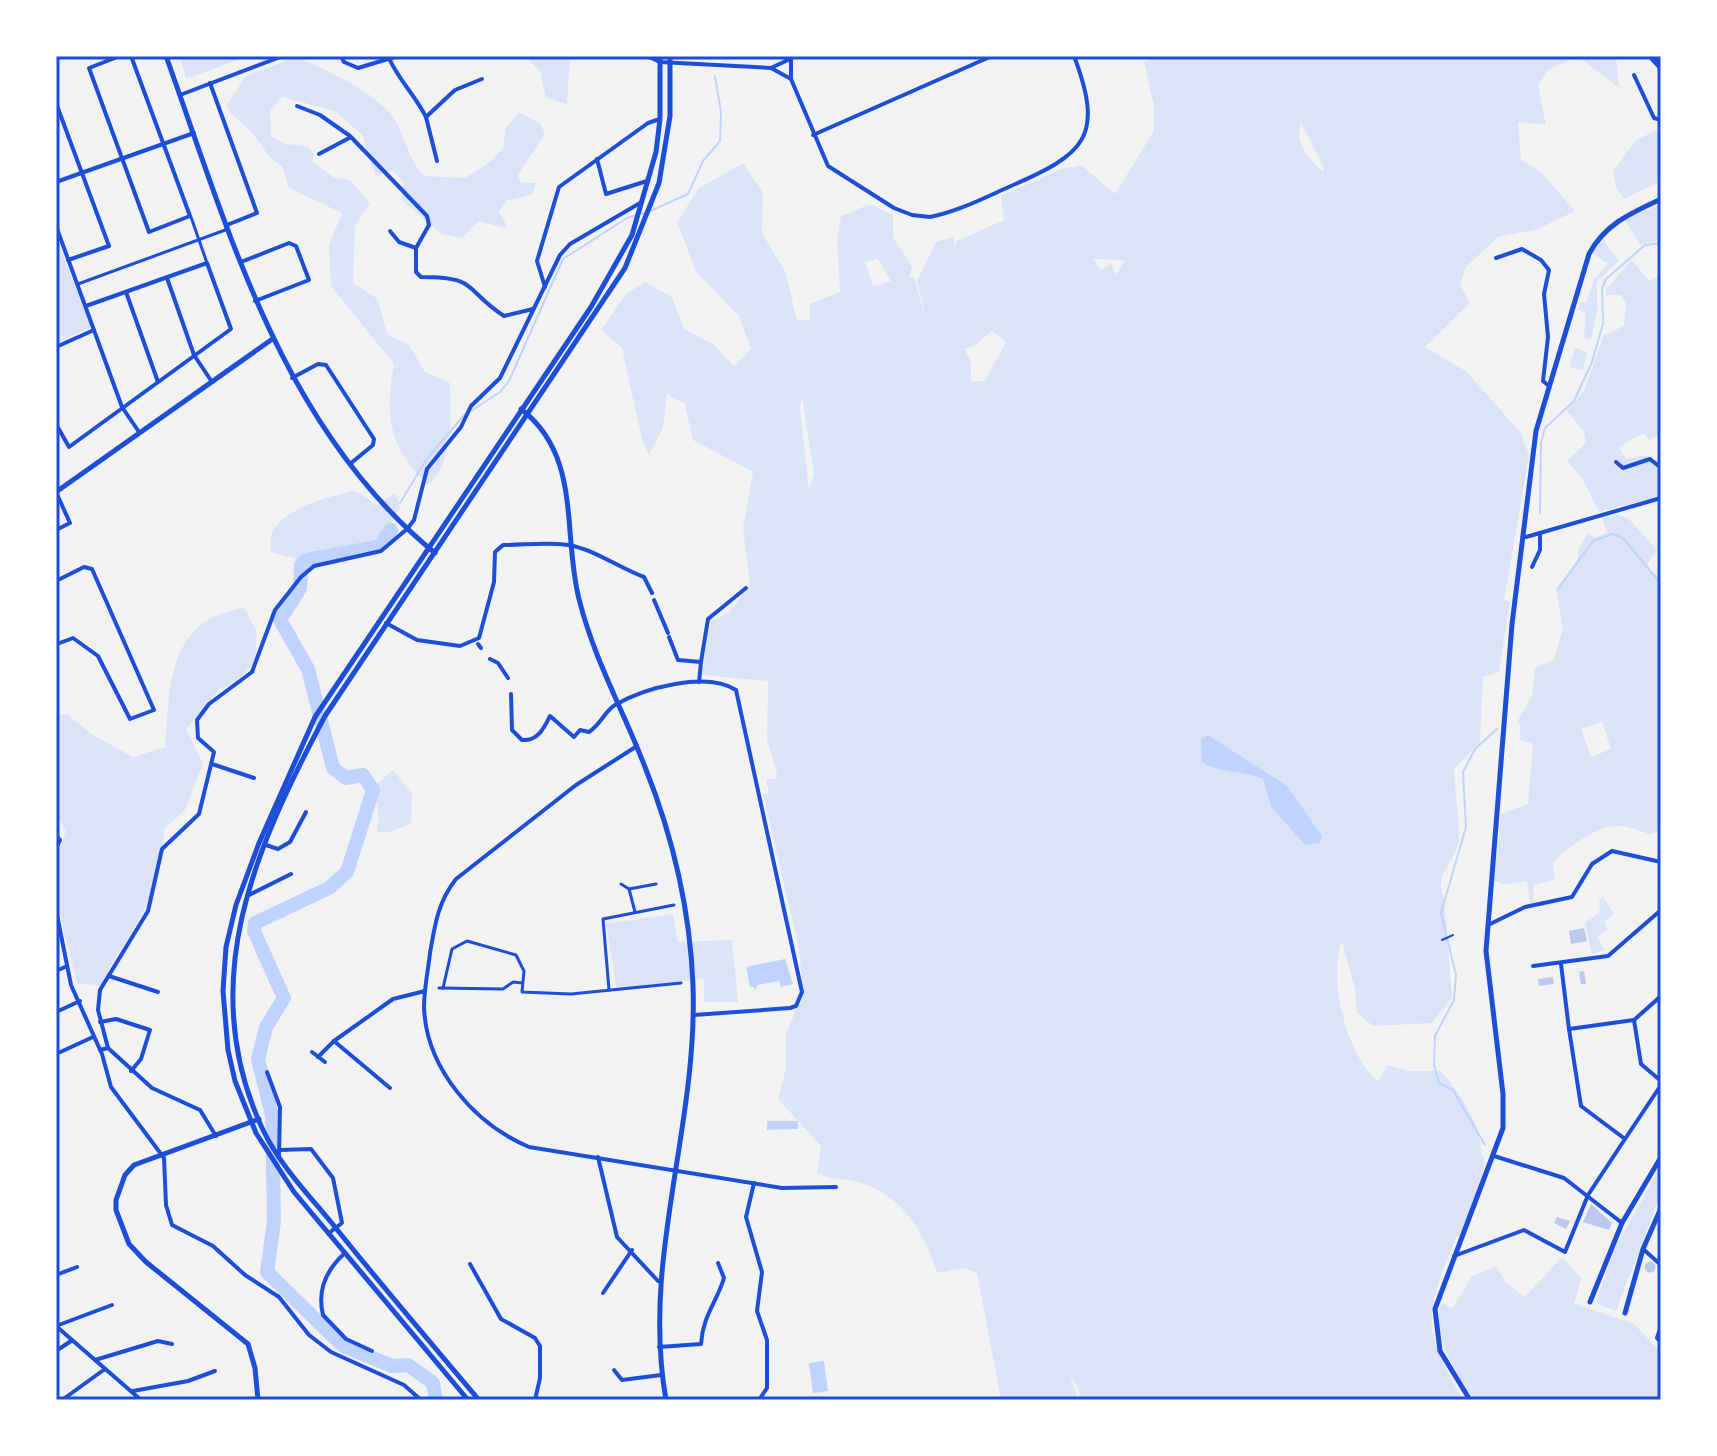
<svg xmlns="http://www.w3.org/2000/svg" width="1717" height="1456" font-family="Rubik,sans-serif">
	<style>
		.green { fill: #dbe4f7; fill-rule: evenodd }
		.water { fill: #bfd3fe }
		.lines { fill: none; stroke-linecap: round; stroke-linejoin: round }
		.stream { stroke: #bfd3fe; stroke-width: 2 }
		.river { stroke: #bfd3fe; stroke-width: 14 }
		.building { fill: #bdc9ec }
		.path { stroke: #1d4ed8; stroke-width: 2 }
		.pedestrian { stroke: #1d4ed8; stroke-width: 3 }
		.minor { stroke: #1d4ed8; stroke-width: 4 }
		.tertiary { stroke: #1d4ed8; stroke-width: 5 }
		.motorway { stroke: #1d4ed8; stroke-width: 7 }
		.neatline { fill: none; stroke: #1d4ed8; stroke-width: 3 }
	</style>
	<rect width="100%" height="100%" fill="#f2f2f2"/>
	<g class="green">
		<polygon points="180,56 249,56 186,79"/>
		<polygon points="525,56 570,56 567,104 546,98 540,71"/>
		<path d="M1158,56H1616L1619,88L1577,56L1548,70L1538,85L1546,125L1518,122L1521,160L1542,173L1575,211L1538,229L1498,237L1466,267L1460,284L1470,303L1425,347L1467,372L1521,433L1529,455L1504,600L1510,602L1499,672L1483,677L1480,742L1454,769C1454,792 1460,816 1459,839C1457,860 1433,874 1444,898L1452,997L1432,1023L1373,1026L1357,1013L1355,989L1342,941C1328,979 1346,1055 1378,1081L1387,1065L1409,1071H1441C1459,1092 1483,1126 1481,1155L1485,1159L1479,1190L1460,1236L1456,1237C1426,1312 1419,1329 1464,1400H1081L1078,1387L1070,1376L1078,1400H1001L977,1273L964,1268L937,1273C926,1233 898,1189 853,1181C840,1178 830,1180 817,1173L821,1146L778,1099L786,1068V1034L803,993L799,948L763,794L769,792L766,779H775L777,774L767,740L768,681L702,675L710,622L730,611L750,585L743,528L753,472L693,440L685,404L667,394L663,428L649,455L642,440L622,348L601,330L626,294L645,282L672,297L684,329L713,344L734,366L751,349L739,316L696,272L677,222L699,188L743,163L763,193L762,233L786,273L797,321L810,319V304L840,292L837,241L841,216L870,204L893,215V237L912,267L909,278H914L927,323L917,281L936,242L953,237L955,247L957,241L1004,220L1001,196L1058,170L1081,165L1115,194L1154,131V106L1144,62ZM1301,122L1324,168L1323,172C1309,158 1294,144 1301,122ZM878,259L891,281L873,286L865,262ZM1093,259L1125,260L1115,276L1112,263L1101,270ZM992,331L1006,342L985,381H971V362L964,348L973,347ZM802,397L814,474L809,490L800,408Z"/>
		<path d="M296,57C325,69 378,93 395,120C406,139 408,159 424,176L465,178L491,161L503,148L506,128L519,112L541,124L545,134L517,176L521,182L536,183L532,195L507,200L499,212L507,226L504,228L479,221L462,238L441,234L401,199L404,182L392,170L376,176L362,135L335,111L282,97L270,111L271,136L285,144L307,146L314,154L312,161L333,177L350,180L370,203L355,226L353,283L378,299L387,334L409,345L425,372L450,383C451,411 453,468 428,485C389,447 384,416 394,364L331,286L329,245L342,213L289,188L282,166C265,157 265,147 253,134C244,123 234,119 226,106L246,76Z"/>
		<polygon points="1657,130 1661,132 1661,181 1624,199 1616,187 1613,171 1636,140"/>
		<polygon points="1661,204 1661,240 1640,244 1625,220"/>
		<polygon points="56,237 91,327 56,343"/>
		<polygon points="1603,239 1619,261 1597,281 1597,310 1591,340 1584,338 1586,313 1578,309 1580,302 1586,303 1594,279 1608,264 1593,254"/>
		<path d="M1632,260L1649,281L1661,276V434L1649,440L1644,433C1629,441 1633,437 1619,448L1626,459L1646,455L1661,472V496L1599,512L1583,480L1567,461L1586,443L1584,432L1567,411L1584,391L1604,335L1624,326L1626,304L1621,295H1606V289Z"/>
		<polygon points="1575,348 1587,352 1583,370 1569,367"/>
		<path d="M355,491L378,505L395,493L400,507L387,531L339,560L308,562L270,552C271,547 270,538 272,533C283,508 332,495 355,491Z"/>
		<path d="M1617,515L1628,518L1657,550L1648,563L1649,570L1661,577V829L1652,834C1643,833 1636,829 1627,827C1601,821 1571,846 1553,862L1555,880L1533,885L1534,902L1530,904L1527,881L1505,885L1494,881L1501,814L1528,804L1533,744L1520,740V723L1517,722L1532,695L1535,668L1554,660L1563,628L1556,589L1578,559V550L1588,533L1595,538L1607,532L1602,518ZM1602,722L1611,749L1591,757L1581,729Z"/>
		<path d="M244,608L256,630V660L240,678L219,690L186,729L203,764L185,810L164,829C163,862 153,896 136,925C124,948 109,960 104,986L77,983C64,928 46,886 66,830L56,815V716L67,714L90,733L133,757L165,747C170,684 168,619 244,608Z"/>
		<path d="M393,770L412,794L411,824L389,832H377C381,815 375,801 377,784Z"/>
		<polygon points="1603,897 1614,914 1604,922 1608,930 1597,937 1605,950 1592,954 1585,923 1600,912 1599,900"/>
		<polygon points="673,914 678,942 732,940 738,1002 704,1002 704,978 617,991 606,924"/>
		<polygon points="1661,1166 1661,1193 1616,1311 1596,1303 1614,1250"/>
		<path d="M1562,1257L1581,1278L1574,1304L1634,1324L1661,1352V1400H1474C1455,1370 1432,1339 1441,1303L1453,1308L1472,1276L1496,1266L1506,1283L1525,1297Z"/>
	</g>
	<g class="water">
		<path d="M1208,735L1287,786L1322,836L1320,843L1305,845L1271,806L1263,779C1243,770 1221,774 1202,762L1201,739Z"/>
		<polygon points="785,959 793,984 781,987 779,981 758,985 755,991 754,987 750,987 746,967"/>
		<polygon points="767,1121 798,1121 798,1129 767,1130"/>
		<polygon points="824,1361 828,1391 813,1393 809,1363"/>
	</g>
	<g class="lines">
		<g class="stream">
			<polyline points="650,211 688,194 703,161 720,141 721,112 715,76"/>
			<polyline points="471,411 500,392 509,381 563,259 627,218 644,213"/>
			<polyline points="400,503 426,460 465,414"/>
			<polyline points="1540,513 1541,442 1545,428 1574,401 1592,362 1603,324 1602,288 1606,279 1645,245 1661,243"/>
			<polyline points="1558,589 1593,541 1612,534 1623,538 1661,584"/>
			<polyline points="1485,1145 1453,1090 1439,1083 1434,1065 1435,1036 1454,1000 1456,975 1441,913 1466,827 1463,772 1475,749 1497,729"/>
		</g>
		<polyline class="river" points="391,530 380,545 372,548 306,560 301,565 300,588 280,620 308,669 333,768 346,778 363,775 373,790 347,872 329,888 255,923 254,931 284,998 266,1027 258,1059 272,1115 274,1221 267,1272 343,1346 392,1366 408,1365 433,1383 436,1400"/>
	</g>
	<g class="building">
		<polygon points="1584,928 1587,941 1571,944 1569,931"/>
		<polygon points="1584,971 1586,984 1581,984 1579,972"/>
		<polygon points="1553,977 1554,984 1539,986 1538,979"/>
		<polygon points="1591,1204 1612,1223 1609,1230 1583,1222"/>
		<polygon points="1557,1217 1570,1221 1566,1229 1554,1223"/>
		<circle cx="1650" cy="1267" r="5.5"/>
	</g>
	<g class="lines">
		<polyline class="path" points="1442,940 1453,935"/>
		<g class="pedestrian">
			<polyline points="56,57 58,56"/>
			<polyline points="191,217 207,263"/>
			<polyline points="78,284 228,229"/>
			<polyline points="621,884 629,889 635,912"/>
			<polyline points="629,889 656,884"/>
			<polyline points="439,988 503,989 513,982 522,983"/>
			<polyline points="443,988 452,949 467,941 516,955 524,971 522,992 571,994 681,983"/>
			<polyline points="609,990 603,919 674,905"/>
		</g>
		<g class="minor">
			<polyline points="120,56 89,68 149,232 190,216 131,56"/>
			<polyline points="341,56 344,62 358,68 398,56"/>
			<path d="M388,56C397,78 415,95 426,117"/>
			<polyline points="647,56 660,62 771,68 791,79"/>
			<path d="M791,56V79L828,166L894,208L912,215L930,217C957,212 986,197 1011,186C1084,154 1105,138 1074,56"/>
			<polyline points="771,68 790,59"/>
			<polyline points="1634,75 1654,118 1661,120"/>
			<polyline points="210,83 257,213 227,225"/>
			<polyline points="180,95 283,56"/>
			<polyline points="56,103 109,246 68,260"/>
			<polyline points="297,106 320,115 350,136"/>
			<polyline points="813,135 992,56"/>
			<path d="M319,154L351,137L427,216L429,225L416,248V272L421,277C479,277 463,289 504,316L533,309"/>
			<polyline points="597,159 606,194 647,181"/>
			<polyline points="437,161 426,117 455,90 482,79"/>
			<polyline points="56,182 194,133"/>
			<polyline points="56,226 122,407 139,432"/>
			<polyline points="390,231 399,242 416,248"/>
			<polyline points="1496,258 1522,249 1541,260 1549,270 1544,294 1548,337 1543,381 1549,386"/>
			<polyline points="241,262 289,243 296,246 309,280 255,301"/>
			<polyline points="167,278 194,355 212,382"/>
			<polyline points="545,287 537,261 559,187 648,123 660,119"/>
			<polyline points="126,292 158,382"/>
			<polyline points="56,347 94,330"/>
			<polyline points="292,378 318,364 326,365 374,439 373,445 350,464"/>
			<polyline points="56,424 69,447 231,329 207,263 86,306"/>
			<polyline points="1616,462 1623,468 1650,459 1661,468"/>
			<polyline points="56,492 70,523 56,530"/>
			<polyline points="1526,537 1661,498"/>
			<polyline points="1532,567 1540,550 1540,533"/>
			<polyline points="56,581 84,567 92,569 154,710 130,719 98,656 73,638 57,644 56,650"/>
			<polyline points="654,600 668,633"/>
			<path d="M386,623L417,640L460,646L479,638L494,582L495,552L503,545C524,545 547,542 568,545C594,549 619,568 644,577L652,593"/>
			<polyline points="669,637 678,660 701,662 699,682"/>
			<polyline points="478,644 481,648"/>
			<polyline points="490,659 498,663 508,678"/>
			<polyline points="701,662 708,619 746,588"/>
			<path d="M511,694L512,730L522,740C538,741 544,728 550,716L574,737L580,730L589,732C600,725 605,711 615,705C644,688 706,671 736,690L802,992L796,1006L790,1008L694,1015"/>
			<path d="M637,746L576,785L456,879C438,902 435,924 430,953C428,971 424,989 424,1007C426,1069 475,1124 529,1147L782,1188L836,1187"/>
			<polyline points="212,764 254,778"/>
			<polyline points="56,836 60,840 56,848"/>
			<polyline points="266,845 278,849 290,842 306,812"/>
			<polyline points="247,896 291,874"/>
			<polyline points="56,910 71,985 102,1054 111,1087 164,1158 166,1205 172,1225 213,1246 245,1275 279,1297 309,1335 331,1352 404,1385 421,1400"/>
			<polyline points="1488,925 1525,907 1572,897 1592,864 1612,851 1661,862"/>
			<polyline points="1561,964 1569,1029"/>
			<polyline points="1533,966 1608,956 1661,910"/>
			<polyline points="56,971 65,967"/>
			<polyline points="109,976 158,992"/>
			<polyline points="56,1012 80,1001"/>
			<polyline points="1634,1020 1641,1064 1661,1081"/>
			<polyline points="100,1022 116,1019 150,1030 141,1059 131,1071"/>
			<polyline points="334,1041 393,999 425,991"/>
			<polyline points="108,1048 152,1088 200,1110 216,1136"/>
			<polyline points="100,1050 108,1048 98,1010 100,990 148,911 162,849 199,814 214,752 198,738 197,720 209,704 252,672 275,610 301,577 314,566 381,551 407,529 414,520 427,469 461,427 471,406 500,378 560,255 570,244 640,203"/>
			<polyline points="312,1052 325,1062"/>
			<polyline points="56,1054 93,1037"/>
			<polyline points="318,1057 334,1041 390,1088"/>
			<polyline points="267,1072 280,1107 279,1156"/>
			<polyline points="1625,1139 1661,1085"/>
			<polyline points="280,1150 311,1149 333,1178 342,1223 329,1233"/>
			<polyline points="1494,1156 1564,1178 1622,1223"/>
			<polyline points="598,1157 617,1237 658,1281"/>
			<polyline points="754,1183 746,1217 762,1272 757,1311 767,1340 767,1388 759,1400"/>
			<polyline points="1643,1249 1661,1265"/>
			<path d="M345,1253C327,1269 317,1290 323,1315L346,1339L372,1351"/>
			<polyline points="1454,1256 1524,1230 1565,1252 1588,1195 1625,1139 1581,1106 1569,1029 1634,1020 1661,996"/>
			<polyline points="470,1264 501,1319 535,1338 540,1346 540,1378 535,1400"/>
			<polyline points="56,1275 77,1267"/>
			<polyline points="603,1293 632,1250"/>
			<polyline points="56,1326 141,1400"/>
			<polyline points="56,1326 112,1305"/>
			<polyline points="1661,1326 1657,1338 1661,1342"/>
			<path d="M659,1347L701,1344C703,1315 716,1304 724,1278L718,1263"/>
			<polyline points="56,1351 71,1341"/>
			<polyline points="95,1360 158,1341 172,1344"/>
			<polyline points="614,1370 622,1380 661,1375"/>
			<polyline points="133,1391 188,1381 215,1371"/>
			<polyline points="62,1400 105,1369"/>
		</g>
		<g class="tertiary">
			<path d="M166,56C230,234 282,428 435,553"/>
			<path d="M521,409C582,456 562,532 579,599C594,659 623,710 645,767C673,837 690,910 693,985C698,1128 641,1259 666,1400"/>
			<polyline points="56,492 271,340"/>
			<polyline points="1590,1302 1622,1223 1661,1157"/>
			<polyline points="1625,1313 1643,1249 1661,1208"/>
			<polyline points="258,1400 255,1368 248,1344 146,1262 129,1244 116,1210 116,1200 125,1175 134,1165 259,1119"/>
			<polyline points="468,1400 294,1192 256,1133 235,1081 228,1050 223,991 226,947 236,905 259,843 315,717 591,307 632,235 656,152 660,119 660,56"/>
			<path d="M479,1400C431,1343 382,1286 335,1227C310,1196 281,1167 263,1130C194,984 255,848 325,716L625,268L659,183L670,116V56"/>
			<path d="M1470,1400L1440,1351L1435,1309L1503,1128V1094L1486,951L1512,624L1536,431L1589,254C1605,224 1631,213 1661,199"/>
		</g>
		<polyline class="motorway" points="1651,56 1661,67"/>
	</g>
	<rect width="1717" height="1456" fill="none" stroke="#ffffff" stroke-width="116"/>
	<rect x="58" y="58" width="1601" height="1340" class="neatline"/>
</svg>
